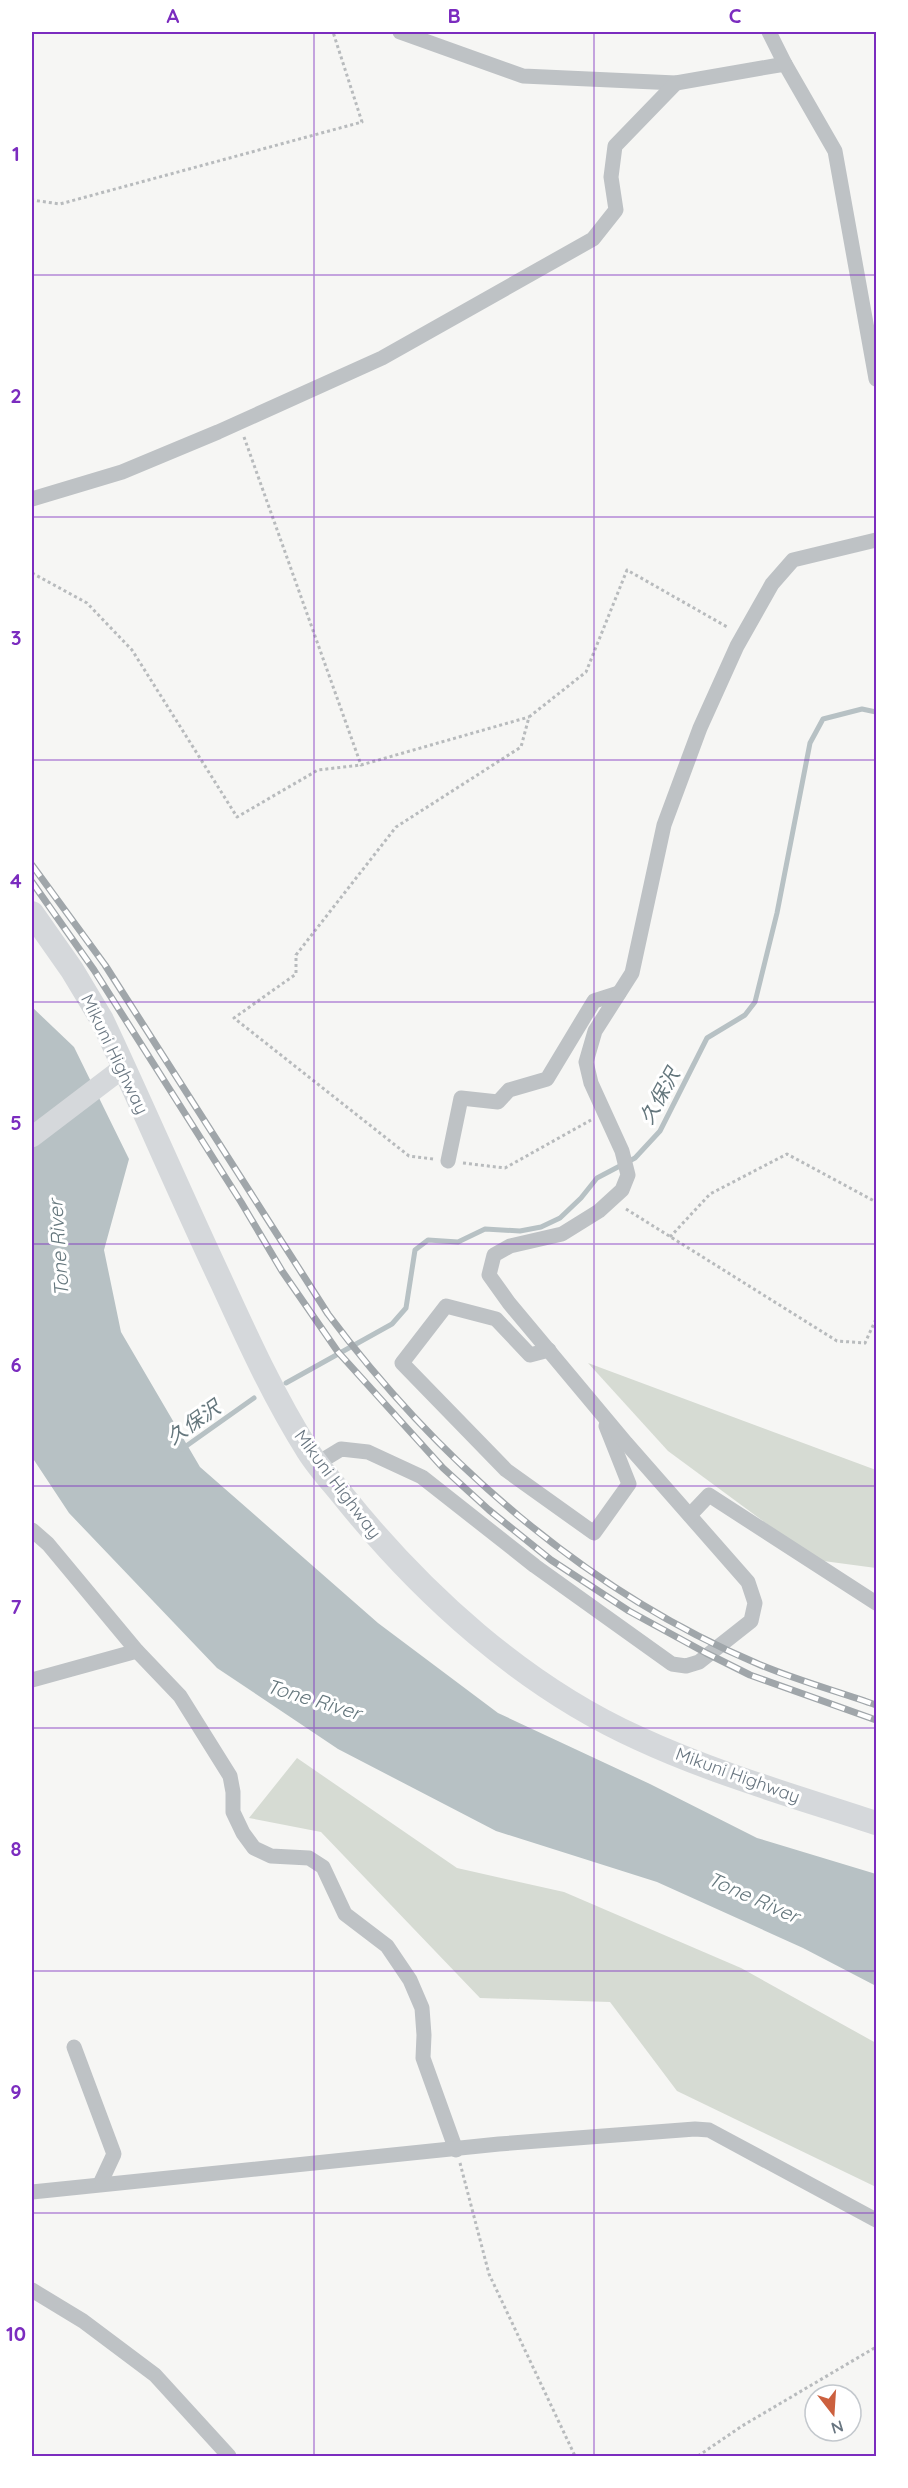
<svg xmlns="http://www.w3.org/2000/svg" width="908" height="2488" font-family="Quicksand,'Noto Sans JP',sans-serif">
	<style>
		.green { fill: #d6dbd3 }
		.water { fill: #b7c1c4 }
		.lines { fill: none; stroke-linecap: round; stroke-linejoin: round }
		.stream { stroke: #b7c1c4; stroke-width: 5 }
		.path { stroke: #b8bbbd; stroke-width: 3; stroke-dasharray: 3 3; stroke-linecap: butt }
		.minor { stroke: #bec2c5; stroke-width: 15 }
		.secondary { stroke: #d5d8db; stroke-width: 21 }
		.trunk { stroke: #d5d8db; stroke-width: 24 }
		.rail-casing { stroke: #a0a6aa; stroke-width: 7 }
		.rail { stroke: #fff; stroke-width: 4.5; stroke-dasharray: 14; stroke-linecap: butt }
		.grid { fill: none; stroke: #7b2cbf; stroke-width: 1.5; stroke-opacity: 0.55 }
		.labels { text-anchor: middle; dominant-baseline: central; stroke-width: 6; stroke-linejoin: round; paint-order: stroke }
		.street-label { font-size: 18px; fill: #697681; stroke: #fff }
		.water-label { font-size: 20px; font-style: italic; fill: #65777d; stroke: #fff }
		.neatline { fill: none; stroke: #7b2cbf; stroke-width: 2 }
		.grid-label { font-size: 20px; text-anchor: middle; font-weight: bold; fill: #7b2cbf }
	</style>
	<rect width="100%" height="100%" fill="#f6f6f4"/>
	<g class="green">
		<polygon points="588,1363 876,1470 876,1568 816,1560 668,1451"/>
		<polygon points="297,1758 457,1868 564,1892 741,1968 876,2043 876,2187 677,2091 610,2002 480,1998 321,1832 249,1818"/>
	</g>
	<polygon class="water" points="32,1007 74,1047 129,1159 104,1250 121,1332 200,1467 378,1623 498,1713 650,1784 757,1838 876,1874 876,1986 803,1948 657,1882 496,1831 338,1749 217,1668 69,1513 32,1457"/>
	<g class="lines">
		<g class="stream">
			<polyline points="286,1383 392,1324 406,1308 415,1250 428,1240 458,1242 485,1229 520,1231 541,1227 560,1218 581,1198 597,1178 635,1158 660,1131 707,1038 745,1015 755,1002 777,913 810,743 823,719 862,709 876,712"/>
			<polyline points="182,1449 254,1398"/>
		</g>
		<g class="path">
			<polyline points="32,193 32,200 60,204 362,122 333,32"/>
			<polyline points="244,437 361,765 529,717"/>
			<polyline points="32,573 87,603 132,650 237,817 318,770 361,765"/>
			<polyline points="433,1159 409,1156 234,1018 296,974 296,955 396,827 521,747 529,717 586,672 627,570 729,628"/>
			<polyline points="463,1163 505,1168 591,1120"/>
			<polyline points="626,1209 837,1341 865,1343 876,1319"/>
			<polyline points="670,1237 710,1194 787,1154 876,1202"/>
			<polyline points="460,2163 489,2274 575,2456"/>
			<polyline points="698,2456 742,2426 876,2347"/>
		</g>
		<g class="minor">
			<polyline points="400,32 523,76 676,83 785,64 835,151 876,379"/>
			<polyline points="769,32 785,64"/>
			<polyline points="32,499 122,472 218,432 382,358 593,239 616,210 611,177 615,146 676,83"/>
			<polyline points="448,1161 461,1098 498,1102 509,1090 547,1079 594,1001 619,993"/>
			<polyline points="549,1350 530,1355 496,1319 446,1306 402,1363 506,1470 594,1533 629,1484 606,1426"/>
			<polyline points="318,1463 341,1449 368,1452 422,1477 535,1566 672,1664 686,1666 699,1662 751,1621 755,1603 748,1582 626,1443 509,1303 489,1275 494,1255 510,1246 562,1234 599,1211 622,1190 628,1175 622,1151 591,1083 586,1062 595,1031 632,973 664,825 700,728 737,646 772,584 793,560 876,540"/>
			<polyline points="690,1515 709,1495 876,1603"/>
			<polyline points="32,1530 48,1544 137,1651 180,1696 230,1776 233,1792 233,1812 243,1833 254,1848 271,1856 309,1858 323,1867 345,1914 387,1946 410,1980 422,2008 424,2035 423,2058 456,2150"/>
			<polyline points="32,1680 137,1651"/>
			<polyline points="74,2047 114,2154 100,2184"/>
			<polyline points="32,2192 499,2144 695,2129 709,2130 876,2220"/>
			<polyline points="32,2290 83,2321 155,2375 229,2456"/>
		</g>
		<polyline class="secondary" points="32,1137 124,1067"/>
		<path class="trunk" d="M32,913L72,970L102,1020C143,1107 181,1196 222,1283C248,1340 274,1397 308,1451C318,1467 332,1482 344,1497C422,1594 523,1686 638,1738C713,1773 797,1797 876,1823"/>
		<defs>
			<g id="rail">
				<path d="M32,865L105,965L328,1314C438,1461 586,1591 756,1663C795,1680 837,1691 876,1705"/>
				<polyline points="32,882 94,970 241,1202 282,1271 338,1352 443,1468 489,1510 551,1560 629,1611 706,1653 750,1675 876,1720"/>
			</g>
		</defs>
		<use href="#rail" class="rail-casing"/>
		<use href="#rail" class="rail"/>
	</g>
	<path class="grid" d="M314,32V2456M594,32V2456M32,275H876M32,517H876M32,760H876M32,1002H876M32,1244H876M32,1486H876M32,1728H876M32,1971H876M32,2213H876"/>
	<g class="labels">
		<g class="street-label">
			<text transform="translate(115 1054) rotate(64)">Mikuni Highway</text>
			<text transform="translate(338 1484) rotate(53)">Mikuni Highway</text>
			<text transform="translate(738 1775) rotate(20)">Mikuni Highway</text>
		</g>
		<g class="water-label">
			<text transform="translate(659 1096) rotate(-61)">久保沢</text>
			<text transform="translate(58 1248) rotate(-94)">Tone River</text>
			<text transform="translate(193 1422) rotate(-35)">久保沢</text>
			<text transform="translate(314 1699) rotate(17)">Tone River</text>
			<text transform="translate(754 1897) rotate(24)">Tone River</text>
		</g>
	</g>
	<rect width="908" height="2488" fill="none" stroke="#ffffff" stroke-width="66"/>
	<g transform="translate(833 2413) rotate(163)"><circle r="28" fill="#ffffff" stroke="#c3c8cd" stroke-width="1.5"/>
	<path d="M0-4.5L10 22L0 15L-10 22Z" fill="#cc603e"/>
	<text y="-9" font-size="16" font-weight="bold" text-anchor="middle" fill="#697681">N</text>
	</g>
	<rect x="33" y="33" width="842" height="2422" class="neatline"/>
	<g class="grid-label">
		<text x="173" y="23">A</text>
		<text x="454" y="23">B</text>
		<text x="735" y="23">C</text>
		<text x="16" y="161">1</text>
		<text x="16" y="403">2</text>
		<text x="16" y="645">3</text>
		<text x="16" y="888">4</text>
		<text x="16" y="1130">5</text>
		<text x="16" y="1372">6</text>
		<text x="16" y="1614">7</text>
		<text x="16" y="1856">8</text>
		<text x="16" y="2099">9</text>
		<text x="16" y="2341">10</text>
	</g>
</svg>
